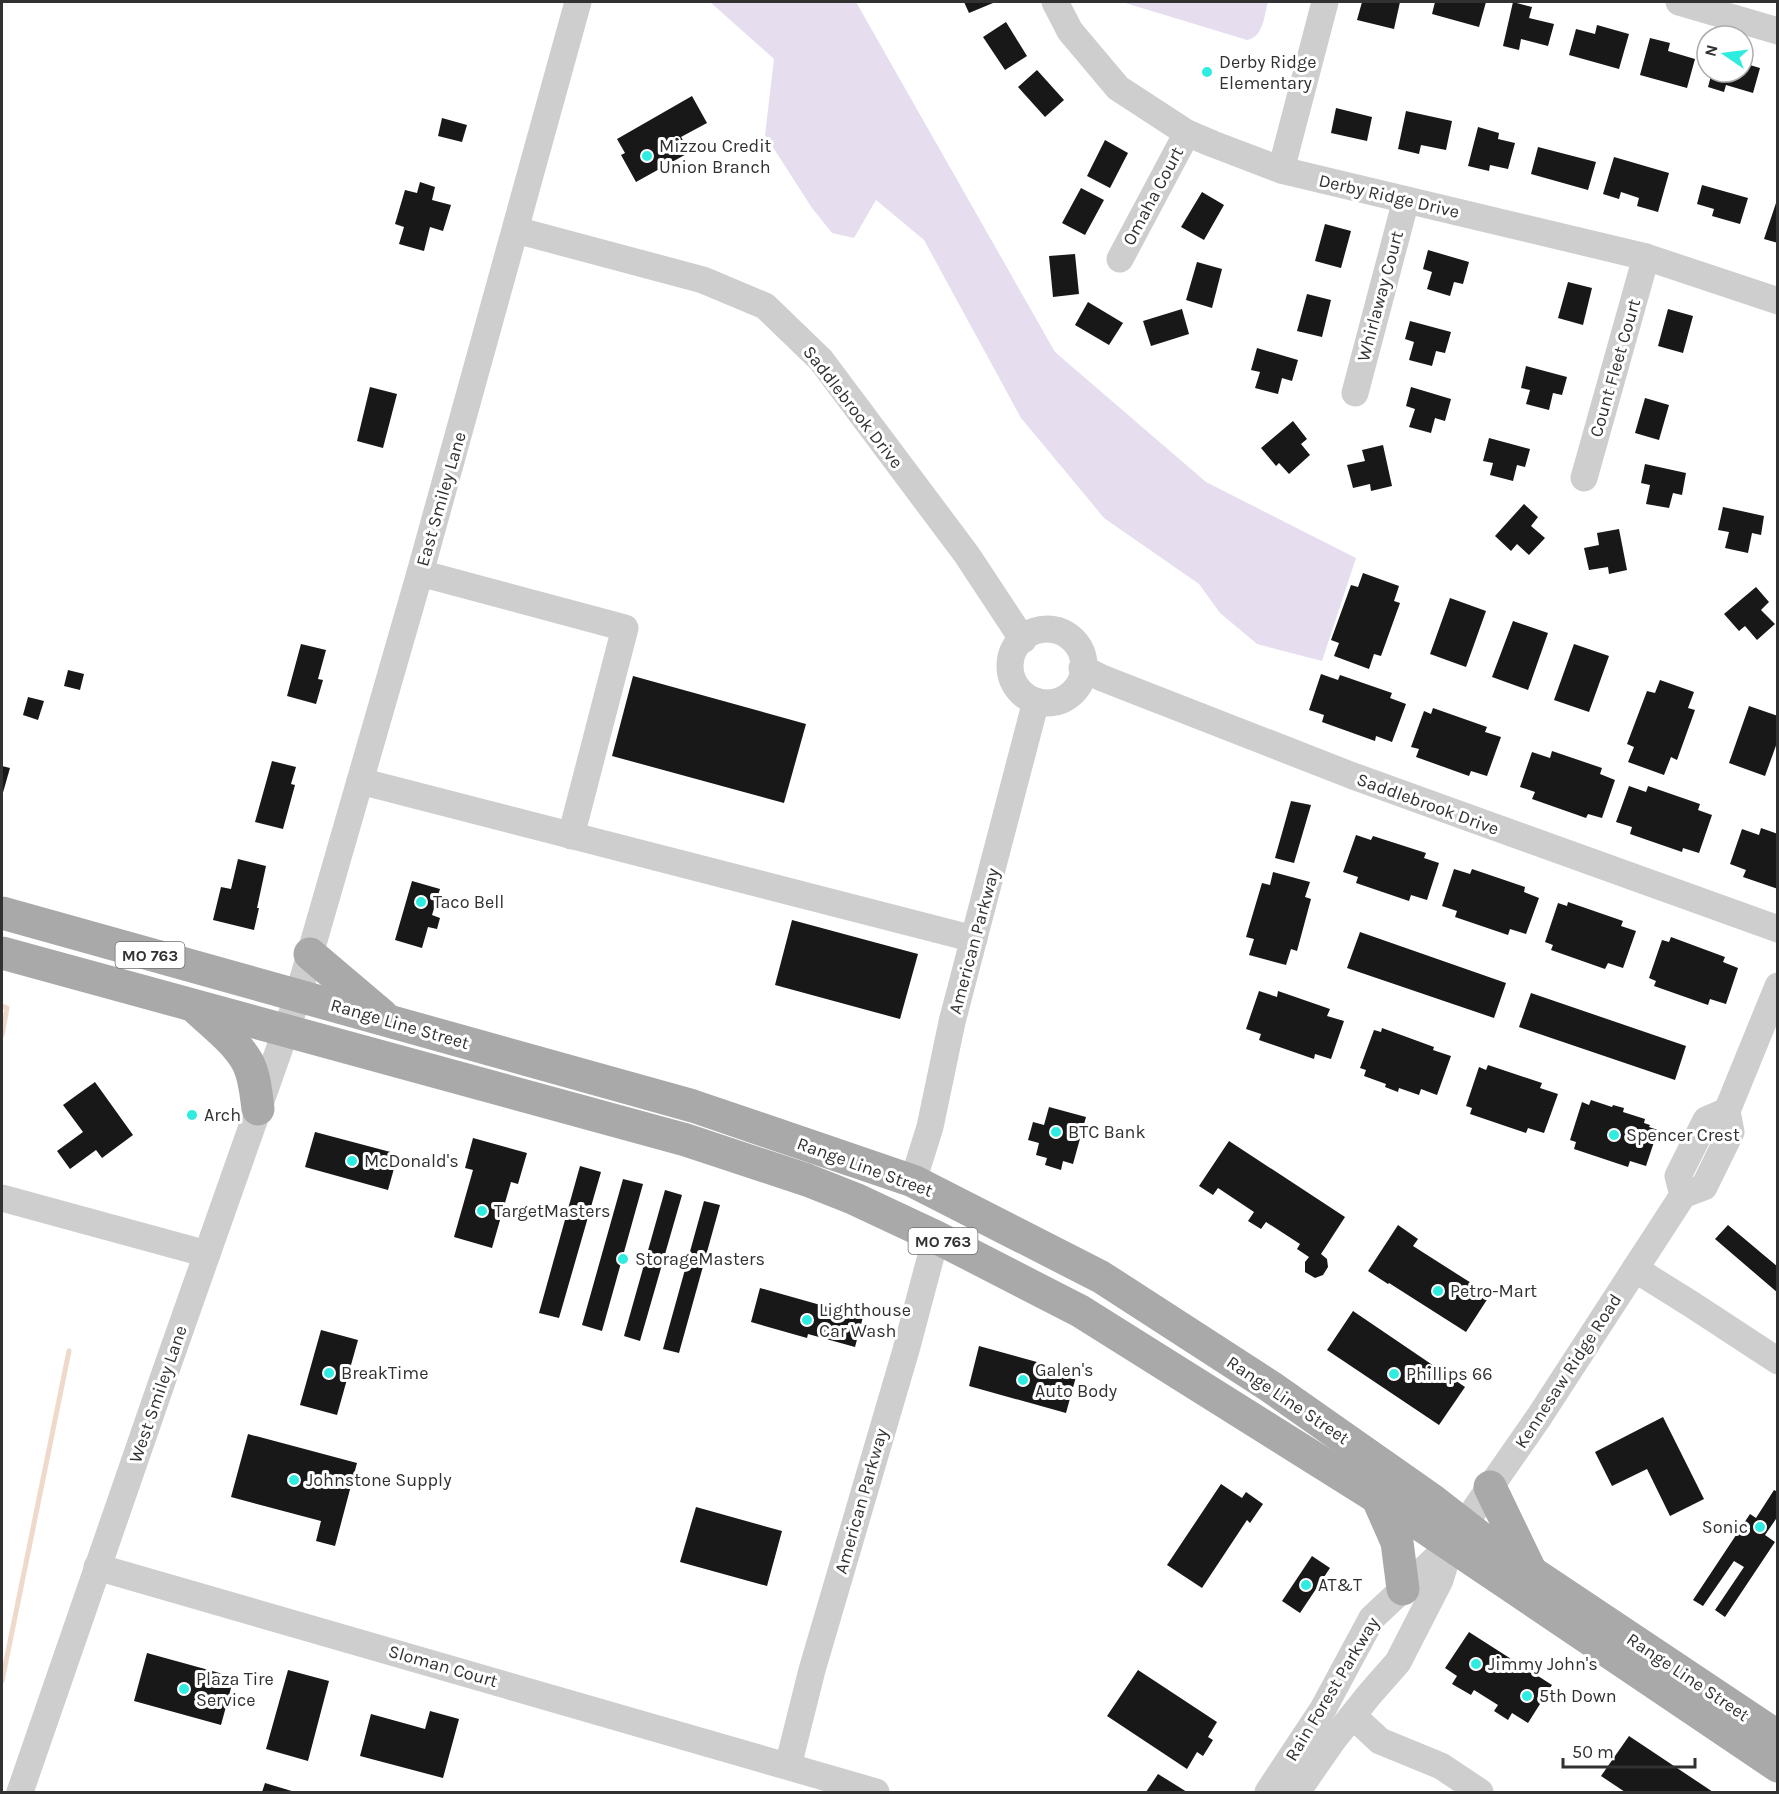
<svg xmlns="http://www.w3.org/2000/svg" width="1779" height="1794" font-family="Karla,sans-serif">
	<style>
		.green { fill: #e6deee }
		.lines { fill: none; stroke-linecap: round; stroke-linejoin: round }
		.stream { stroke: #eed9ca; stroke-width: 5 }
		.building { fill: #181818 }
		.minor { stroke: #cecece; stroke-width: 27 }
		.major { stroke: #a9a9a9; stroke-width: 33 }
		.poi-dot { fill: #2eece0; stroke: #fff; stroke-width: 2 }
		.labels { text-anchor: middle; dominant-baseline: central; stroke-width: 6; stroke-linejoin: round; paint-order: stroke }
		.shield { fill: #fff; stroke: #6f6f6f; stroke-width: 1.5 }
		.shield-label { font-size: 16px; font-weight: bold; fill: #313131 }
		.poi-label { font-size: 18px; fill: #313131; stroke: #fff; text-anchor: start }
		.street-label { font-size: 18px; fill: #313131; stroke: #fff }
	</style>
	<rect width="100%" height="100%" fill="#fff"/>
	<g class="green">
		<polygon points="710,2 856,2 1055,352 1206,482 1356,558 1322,661 1257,644 1220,613 1199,584 1104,518 1021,418 924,240 876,200 854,238 832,233 812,208 765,135 774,59"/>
		<path d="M1122,2H1268C1264,15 1264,37 1247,40Z"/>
	</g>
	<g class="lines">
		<g class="stream">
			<polyline points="2,1006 7,1008 2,1035"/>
			<polyline points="2,1681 69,1351"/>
		</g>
	</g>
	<g class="building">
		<polygon points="964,2 992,2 993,3 969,13"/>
		<polygon points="1362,2 1400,2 1394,29 1357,20"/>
		<polygon points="1435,2 1486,2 1479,27 1432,14"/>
		<polygon points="1513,2 1532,7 1529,18 1554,24 1548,46 1521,39 1519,50 1503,46"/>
		<polygon points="1006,22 1027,56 1005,70 983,37"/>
		<polygon points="1597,25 1629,34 1619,69 1569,55 1576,29 1595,34"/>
		<polygon points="1650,38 1670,43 1668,51 1695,59 1687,88 1640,75"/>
		<polygon points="1743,63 1760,68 1753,93 1726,85 1724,92 1708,87 1712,72 1743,72"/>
		<polygon points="1037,70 1064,100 1045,117 1018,87"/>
		<polygon points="692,96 707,123 681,137 690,152 636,182 621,155 625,153 617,139"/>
		<polygon points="1336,108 1372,117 1367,141 1331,133"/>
		<polygon points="1406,111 1452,121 1446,150 1421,145 1419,154 1398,149"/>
		<polygon points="442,118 467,125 462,142 438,136"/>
		<polygon points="1478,127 1499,133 1498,139 1515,143 1508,169 1490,165 1489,171 1468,166"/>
		<polygon points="1105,140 1128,153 1110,188 1087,176"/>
		<polygon points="1538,147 1596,162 1588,190 1531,174"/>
		<polygon points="1614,157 1669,173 1658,212 1637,206 1639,198 1621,192 1619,199 1603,194"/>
		<polygon points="420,182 435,187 432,200 451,205 443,231 430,227 424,251 399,244 404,227 395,224 405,190 417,193"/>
		<polygon points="1702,185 1748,198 1740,224 1712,216 1714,209 1697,204"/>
		<polygon points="1081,188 1104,200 1085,235 1062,223"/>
		<polygon points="1202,192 1224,205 1204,240 1181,227"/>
		<polygon points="1778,197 1778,243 1764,239"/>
		<polygon points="1325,224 1351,231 1341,268 1315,261"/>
		<polygon points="1428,250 1469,262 1463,284 1454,282 1450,296 1427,289 1432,272 1423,269"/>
		<polygon points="1075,254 1079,294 1053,297 1049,256"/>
		<polygon points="1197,262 1222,269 1212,308 1186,300"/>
		<polygon points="1568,282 1592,288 1583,325 1558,318"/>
		<polygon points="1307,294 1331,300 1322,337 1297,331"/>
		<polygon points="1088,302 1123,323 1109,345 1075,325"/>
		<polygon points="1182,309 1189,334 1151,346 1143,321"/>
		<polygon points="1668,309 1693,316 1683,353 1658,346"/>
		<polygon points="1410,321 1451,332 1445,353 1436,351 1432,366 1409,360 1414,342 1405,339"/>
		<polygon points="1257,348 1298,360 1292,381 1282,378 1278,394 1255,388 1260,372 1251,370"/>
		<polygon points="1526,366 1567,377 1562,395 1553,393 1549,410 1526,404 1530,390 1521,388"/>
		<polygon points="370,387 397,394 383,448 357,441"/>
		<polygon points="1411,387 1451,399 1445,421 1435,418 1431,433 1409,427 1415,409 1406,406"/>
		<polygon points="1645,398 1669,405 1659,440 1635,433"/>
		<polygon points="1293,421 1307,439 1301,444 1310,455 1289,474 1279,463 1276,466 1261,448"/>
		<polygon points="1489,438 1530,449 1525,467 1517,465 1513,481 1490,475 1493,463 1483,461"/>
		<polygon points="1383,445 1392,486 1371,491 1370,484 1353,488 1347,465 1365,461 1362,450"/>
		<polygon points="1645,464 1686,473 1682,495 1673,493 1669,508 1646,504 1650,485 1641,483"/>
		<polygon points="1524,504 1538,517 1531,526 1545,538 1529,555 1517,544 1511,551 1495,536"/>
		<polygon points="1723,507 1764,516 1761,535 1752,533 1748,553 1725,548 1729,532 1718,530"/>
		<polygon points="1619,529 1627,570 1609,574 1608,567 1589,570 1584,548 1599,545 1597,533"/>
		<polygon points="1363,573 1399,586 1394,601 1400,603 1381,656 1374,654 1369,669 1334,656 1339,643 1331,640 1351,585 1358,587"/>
		<polygon points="1756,587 1769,602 1761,610 1775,624 1757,640 1745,626 1739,631 1724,614"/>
		<polygon points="1450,598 1486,611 1466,667 1430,654"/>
		<polygon points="1513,621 1548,633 1528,690 1492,677"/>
		<polygon points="301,644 326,650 318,679 323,680 316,704 287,696"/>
		<polygon points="1574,644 1609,656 1589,712 1554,700"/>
		<polygon points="68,670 84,674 80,690 64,686"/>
		<polygon points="1321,674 1338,680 1340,675 1392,693 1390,698 1406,704 1392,742 1376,736 1375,741 1322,722 1324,715 1309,710"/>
		<polygon points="633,676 806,724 784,803 612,756"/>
		<polygon points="1660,680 1694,692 1688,708 1695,710 1677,760 1671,757 1664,775 1628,762 1634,747 1627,744 1647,691 1655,693"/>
		<polygon points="28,697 44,701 38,720 23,715"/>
		<polygon points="1749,706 1778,716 1778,740 1765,776 1729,763"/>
		<polygon points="1433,708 1487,727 1485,732 1501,737 1487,776 1471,771 1469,776 1416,757 1419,749 1411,747 1424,711 1431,714"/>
		<polygon points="1552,751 1602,768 1600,774 1615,780 1602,818 1588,814 1586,818 1532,799 1535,792 1520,787 1532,752 1550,758"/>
		<polygon points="272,761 296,767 291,784 295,785 283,829 255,822"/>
		<polygon points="2,766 10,768 2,796"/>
		<polygon points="1629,786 1646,792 1648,786 1700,804 1698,810 1712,815 1699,853 1683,848 1682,852 1630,834 1632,827 1616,822"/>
		<polygon points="1291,801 1311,805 1294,863 1275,858"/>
		<polygon points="1761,828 1778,834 1778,889 1743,877 1746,870 1730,864 1742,829 1759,835"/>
		<polygon points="1356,835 1371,840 1373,836 1426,853 1424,858 1439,863 1427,900 1411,895 1409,901 1356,883 1358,877 1343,872"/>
		<polygon points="238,859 266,866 257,908 259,908 254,930 213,920 221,887 231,889"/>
		<polygon points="1454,869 1470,874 1472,869 1525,887 1524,892 1539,898 1526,934 1510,929 1508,935 1455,917 1457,911 1442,906"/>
		<polygon points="1273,872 1310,882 1305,897 1311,899 1297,951 1291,949 1286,965 1249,955 1254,939 1246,937 1262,883 1270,885"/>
		<polygon points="412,881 440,889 432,915 440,918 437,929 428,927 422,948 395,940"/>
		<polygon points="1568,902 1623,921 1621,926 1636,931 1623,968 1608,963 1605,969 1551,950 1553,945 1545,942 1558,903 1567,906"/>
		<polygon points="792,920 918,954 900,1019 775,985"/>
		<polygon points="1360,932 1506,983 1494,1018 1347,968"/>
		<polygon points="1671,937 1725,957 1723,962 1738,968 1726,1004 1710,999 1708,1005 1654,986 1656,981 1649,978 1662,940 1669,942"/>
		<polygon points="1259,991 1277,997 1278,991 1330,1009 1327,1016 1344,1021 1331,1059 1315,1054 1314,1059 1259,1040 1261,1034 1246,1029"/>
		<polygon points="1531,993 1686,1046 1675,1080 1519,1027"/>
		<polygon points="1382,1028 1434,1047 1433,1050 1451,1056 1437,1095 1421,1089 1419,1095 1399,1088 1398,1092 1385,1087 1386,1084 1364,1076 1366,1070 1360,1068 1374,1030 1381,1032"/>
		<polygon points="1488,1065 1542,1083 1540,1088 1558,1094 1544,1133 1528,1128 1526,1133 1470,1114 1472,1108 1466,1106 1479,1067 1486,1070"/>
		<polygon points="95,1082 133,1135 102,1158 96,1150 70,1169 57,1151 83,1132 63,1105"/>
		<polygon points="1591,1100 1612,1107 1613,1105 1624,1108 1623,1112 1645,1119 1644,1123 1650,1125 1649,1127 1658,1130 1646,1166 1630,1161 1628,1167 1574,1149 1576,1142 1570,1140 1582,1102 1589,1105"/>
		<polygon points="1049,1107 1086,1117 1073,1164 1063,1161 1061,1170 1045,1165 1047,1158 1036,1155 1039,1143 1028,1140 1033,1122 1044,1125"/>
		<polygon points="315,1132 398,1154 388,1190 305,1167"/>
		<polygon points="473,1138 527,1153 518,1184 511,1182 492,1248 454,1237 473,1170 465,1168"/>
		<polygon points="1229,1141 1345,1217 1321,1254 1327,1259 1328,1267 1323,1275 1315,1278 1305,1272 1305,1262 1309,1257 1297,1249 1300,1244 1266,1222 1261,1229 1248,1221 1254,1212 1218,1188 1213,1195 1199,1186"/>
		<polygon points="580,1166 601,1172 559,1318 539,1313"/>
		<polygon points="623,1179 643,1184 602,1331 582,1325"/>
		<polygon points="665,1190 682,1195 640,1341 624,1336"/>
		<polygon points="704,1201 720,1205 679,1353 663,1349"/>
		<polygon points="1398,1225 1418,1239 1413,1246 1490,1295 1466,1332 1389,1283 1388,1284 1368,1271"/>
		<polygon points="1728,1225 1778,1267 1778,1293 1715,1239"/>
		<polygon points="760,1288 863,1317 855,1347 808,1334 807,1338 751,1322"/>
		<polygon points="1353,1311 1465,1387 1439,1425 1327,1350"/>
		<polygon points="321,1330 358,1340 337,1415 300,1405"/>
		<polygon points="979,1346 1077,1373 1066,1413 969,1386"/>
		<polygon points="1663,1417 1704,1499 1670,1516 1647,1469 1612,1486 1595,1452"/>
		<polygon points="248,1434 357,1463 335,1546 316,1541 321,1521 231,1497"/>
		<polygon points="1221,1484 1242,1498 1246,1492 1263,1504 1250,1523 1247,1520 1202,1588 1167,1565"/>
		<polygon points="1774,1490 1778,1492 1778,1516 1765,1535 1775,1542 1725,1617 1715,1610 1744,1567 1734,1561 1703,1606 1693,1600 1750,1514 1756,1518"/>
		<polygon points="696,1507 782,1531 767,1586 680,1562"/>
		<polygon points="1312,1556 1330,1568 1300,1613 1282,1601"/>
		<polygon points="1469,1632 1552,1685 1528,1723 1512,1713 1508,1720 1494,1711 1498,1705 1474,1690 1471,1695 1452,1684 1457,1676 1445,1668"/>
		<polygon points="147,1653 234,1677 221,1725 134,1701"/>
		<polygon points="288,1670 329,1681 308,1761 266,1749"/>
		<polygon points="1138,1670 1217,1722 1208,1737 1213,1740 1203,1756 1197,1752 1187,1769 1107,1716"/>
		<polygon points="430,1711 459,1719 443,1778 360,1756 371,1714 425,1729"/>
		<polygon points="1629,1736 1713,1792 1625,1792 1601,1776"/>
		<polygon points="1158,1774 1187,1792 1146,1792"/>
		<polygon points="265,1783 295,1792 262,1792"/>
	</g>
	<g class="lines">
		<g class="minor">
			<polyline points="1055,2 1070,31 1118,88 1187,133 1213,144 1281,170 1646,257 1778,301"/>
			<polyline points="1679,2 1778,31"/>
			<polyline points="1281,170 1325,2"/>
			<polyline points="516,230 703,280 765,306 821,360 967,555 1023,640"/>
			<polyline points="1120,259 1187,133"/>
			<polyline points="1355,393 1406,200"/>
			<polyline points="1584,478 1646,257"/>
			<polyline points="420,573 625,628 571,836"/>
			<circle cx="1047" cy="666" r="37"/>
			<polyline points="1082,668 1102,678 1353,776 1778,929"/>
			<polyline points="360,781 974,939"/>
			<polyline points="913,1181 930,1127 952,1022 1036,701"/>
			<polyline points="1683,1195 1678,1176 1706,1120 1727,1111"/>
			<polyline points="2,1198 207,1254"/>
			<polyline points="1635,1269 1691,1304 1778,1361"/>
			<polyline points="97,1567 876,1792"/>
			<polyline points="1353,1716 1380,1741 1441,1766 1480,1792"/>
			<polyline points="788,1766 812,1670 906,1350 936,1237"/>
			<polyline points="20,1792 165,1373 298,996 420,573 578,2"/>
			<polyline points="1268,1792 1323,1709 1372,1618 1450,1545 1539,1417 1683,1195 1704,1187 1731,1132 1727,1111 1778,986"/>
			<polyline points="1297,1792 1333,1740 1369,1695 1398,1662 1440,1580 1450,1547"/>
		</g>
		<g class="major">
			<polyline points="2,913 693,1106 913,1181 1101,1277 1271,1387 1432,1500 1486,1542 1778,1737"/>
			<polyline points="2,953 686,1140 807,1180 855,1199 936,1237 1080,1311 1421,1525 1778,1766"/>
			<polyline points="310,954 382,1015"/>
			<path d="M196,1008C214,1025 236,1041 248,1063C255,1077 256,1094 258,1109"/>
			<polyline points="1490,1487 1530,1570"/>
			<polyline points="1378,1499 1397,1542 1403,1589"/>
		</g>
	</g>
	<g class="poi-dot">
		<circle cx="1207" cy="72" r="6"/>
		<circle cx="647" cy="156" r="6"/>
		<circle cx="421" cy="902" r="6"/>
		<circle cx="192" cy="1115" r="6"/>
		<circle cx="1056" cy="1132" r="6"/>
		<circle cx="1614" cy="1135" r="6"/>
		<circle cx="352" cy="1161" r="6"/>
		<circle cx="482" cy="1211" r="6"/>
		<circle cx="623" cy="1259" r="6"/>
		<circle cx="1438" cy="1291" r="6"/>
		<circle cx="807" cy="1320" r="6"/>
		<circle cx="329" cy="1373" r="6"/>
		<circle cx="1394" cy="1374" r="6"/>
		<circle cx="1023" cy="1380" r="6"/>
		<circle cx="294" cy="1480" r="6"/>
		<circle cx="1760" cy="1527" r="6"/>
		<circle cx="1306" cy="1585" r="6"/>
		<circle cx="1476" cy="1664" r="6"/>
		<circle cx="184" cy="1689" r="6"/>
		<circle cx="1527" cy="1696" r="6"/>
	</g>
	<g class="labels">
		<g class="shield">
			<rect x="115.5" y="942" width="69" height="26" rx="4.5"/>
			<rect x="908.5" y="1228" width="69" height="26" rx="4.5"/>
		</g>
		<g class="shield-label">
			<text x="150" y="955">MO 763</text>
			<text x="943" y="1241">MO 763</text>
		</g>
		<g class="poi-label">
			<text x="1219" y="62">Derby Ridge<tspan x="1219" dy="21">Elementary</tspan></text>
			<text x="659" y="146">Mizzou Credit<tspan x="659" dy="21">Union Branch</tspan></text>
			<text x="433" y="902">Taco Bell</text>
			<text x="204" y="1115">Arch</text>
			<text x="1068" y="1132">BTC Bank</text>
			<text x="1626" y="1135">Spencer Crest</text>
			<text x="364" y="1161">McDonald's</text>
			<text x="494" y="1211">TargetMasters</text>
			<text x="635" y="1259">StorageMasters</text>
			<text x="1450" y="1291">Petro-Mart</text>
			<text x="819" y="1310">Lighthouse<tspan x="819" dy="21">Car Wash</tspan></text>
			<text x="1035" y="1370">Galen's<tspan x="1035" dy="21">Auto Body</tspan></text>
			<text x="341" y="1373">BreakTime</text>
			<text x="1406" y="1374">Phillips 66</text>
			<text x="306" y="1480">Johnstone Supply</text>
			<text x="1748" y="1527" text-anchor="end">Sonic</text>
			<text x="1318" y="1585">AT&amp;T</text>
			<text x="1488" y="1664">Jimmy John's</text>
			<text x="196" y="1679">Plaza Tire<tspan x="196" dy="21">Service</tspan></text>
			<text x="1539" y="1696">5th Down</text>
		</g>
		<g class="street-label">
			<text transform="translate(1153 196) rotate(-62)">Omaha Court</text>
			<text transform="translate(1389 196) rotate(13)">Derby Ridge Drive</text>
			<text transform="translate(1380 296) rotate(-75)">Whirlaway Court</text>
			<text transform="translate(1615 368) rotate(-74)">Count Fleet Court</text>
			<text transform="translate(853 407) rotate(52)">Saddlebrook Drive</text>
			<text transform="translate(441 499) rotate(-74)">East Smiley Lane</text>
			<text transform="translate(1428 804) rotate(20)">Saddlebrook Drive</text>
			<text transform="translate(974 941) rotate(-75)">American Parkway</text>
			<text transform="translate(400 1024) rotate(16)">Range Line Street</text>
			<text transform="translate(865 1167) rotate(20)">Range Line Street</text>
			<text transform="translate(1568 1371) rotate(-57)">Kennesaw Ridge Road</text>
			<text transform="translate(158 1394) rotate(-71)">West Smiley Lane</text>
			<text transform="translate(1288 1400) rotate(34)">Range Line Street</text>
			<text transform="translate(861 1501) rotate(-74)">American Parkway</text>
			<text transform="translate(443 1666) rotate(16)">Sloman Court</text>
			<text transform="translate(1688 1677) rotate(34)">Range Line Street</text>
			<text transform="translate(1332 1689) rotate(-59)">Rain Forest Parkway</text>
		</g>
	</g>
	<rect width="1779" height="1794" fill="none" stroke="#313131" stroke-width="6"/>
	<g transform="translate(1725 54) rotate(284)"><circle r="28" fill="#ffffff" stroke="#adadad" stroke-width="1.5"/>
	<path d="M0-4.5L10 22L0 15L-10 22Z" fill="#2eece0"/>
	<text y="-9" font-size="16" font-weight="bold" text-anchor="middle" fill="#313131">N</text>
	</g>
	<path d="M1563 1758v9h132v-9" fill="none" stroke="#313131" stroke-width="3"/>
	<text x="1572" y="1758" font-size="18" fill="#313131" stroke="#ffffff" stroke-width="4.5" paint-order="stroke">50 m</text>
</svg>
